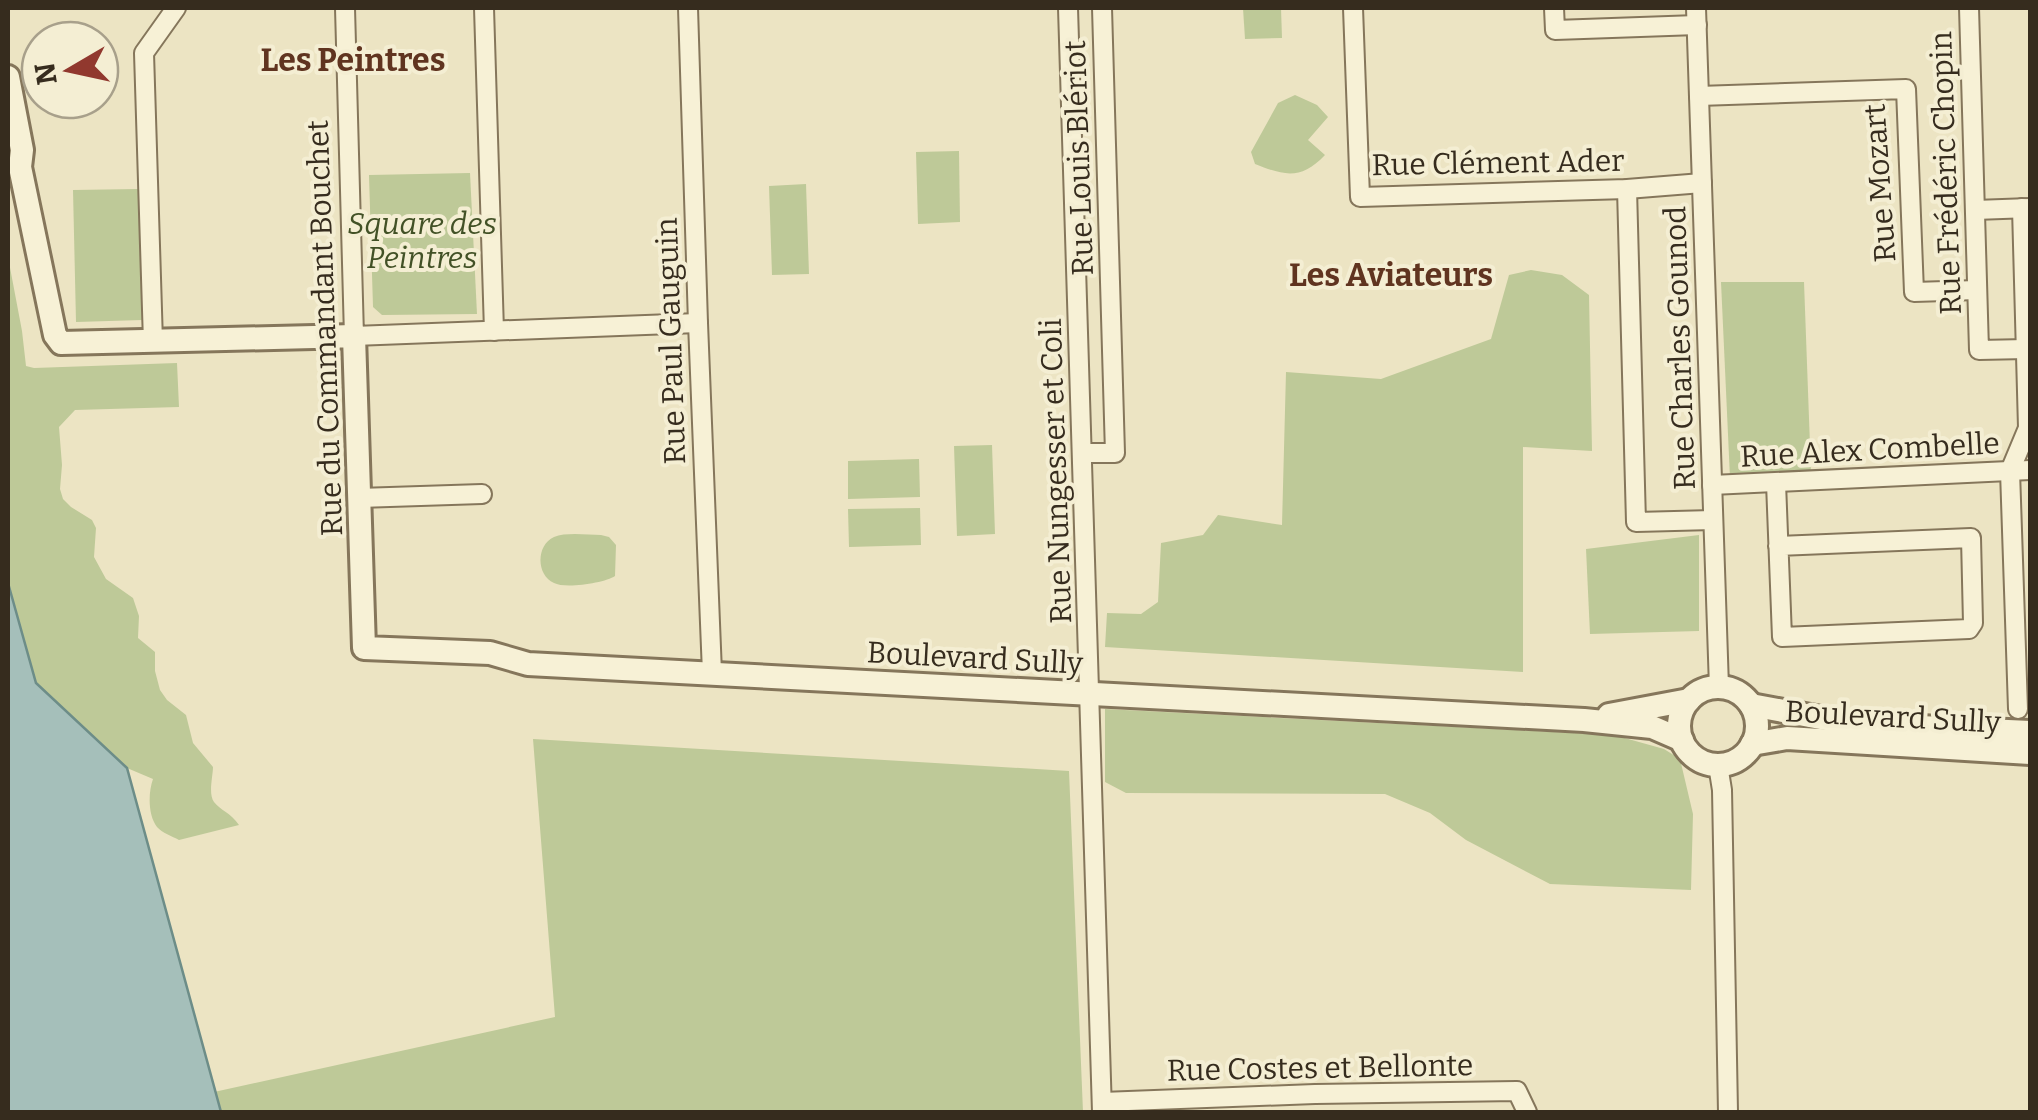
<svg xmlns="http://www.w3.org/2000/svg" width="2038" height="1120" font-family="Bitter,serif">
	<style>
		.green { fill: #bec998 }
		.water { fill: #a5bfba; stroke: #6d8d88; stroke-width: 2.5 }
		.lines { fill: none; stroke-linecap: round; stroke-linejoin: round }
		.minor-casing { stroke: #85765b; stroke-width: 22 }
		.tertiary-casing { stroke: #85765b; stroke-width: 28 }
		.minor { stroke: #f7f1d6; stroke-width: 18 }
		.tertiary { stroke: #f7f1d6; stroke-width: 22 }
		.labels { text-anchor: middle; dominant-baseline: central; stroke-width: 8; stroke-linejoin: round; paint-order: stroke }
		.street-label { font-size: 30px; fill: #362c1e; stroke: #f4eed3 }
		.park-label { font-size: 30px; font-style: italic; fill: #425126; stroke: #f4eed3 }
		.neighbourhood-label { font-size: 32px; font-weight: bold; fill: #603420; stroke: #f4eed3 }
	</style>
	<rect width="100%" height="100%" fill="#ece4c3"/>
	<g class="green">
		<polygon points="1243,8 1281,8 1282,38 1245,39"/>
		<path d="M1295,95L1317,105L1328,117L1308,140L1325,155C1301,180 1285,176 1255,164L1251,152L1278,103Z"/>
		<polygon points="959,151 960,222 918,224 916,152"/>
		<polygon points="470,173 477,314 382,315 373,307 369,175"/>
		<polygon points="806,184 809,274 772,275 769,186"/>
		<polygon points="138,189 142,320 76,322 73,190"/>
		<path d="M8,257L22,331L26,366L34,368L177,363L179,407L75,410L59,427L62,465L60,489L63,499L71,507L92,520L96,528L94,557L106,579L133,598L139,616L138,638L155,652V671L160,690L167,700L186,715L193,743L213,767C213,776 208,794 214,802C220,810 231,813 239,825L179,840C172,836 162,833 157,827C148,815 148,793 153,779L127,768L36,683L8,583Z"/>
		<polygon points="1531,270 1562,275 1589,295 1592,451 1523,447 1523,672 1105,647 1107,613 1141,614 1158,602 1161,543 1203,535 1218,515 1282,525 1286,372 1381,379 1491,339 1509,275"/>
		<polygon points="1721,282 1804,282 1811,473 1730,478"/>
		<polygon points="992,445 995,534 957,536 954,446"/>
		<polygon points="919,459 920,497 848,499 848,461"/>
		<polygon points="920,508 921,545 849,547 848,509"/>
		<path d="M601,535L609,537L616,545L615,576C605,583 565,589 554,583C536,575 536,545 554,537C566,532 588,535 601,535Z"/>
		<polygon points="1699,535 1699,631 1590,634 1586,549"/>
		<polygon points="1105,709 1614,735 1664,749 1680,759 1693,814 1691,890 1550,884 1466,840 1430,813 1385,794 1126,793 1105,782"/>
		<polygon points="533,739 1069,771 1083,1112 221,1112 214,1092 555,1017"/>
	</g>
	<polygon class="water" points="8,583 36,683 127,768 221,1112 8,1112"/>
	<g class="lines">
		<defs>
			<g id="minor">
				<polyline points="345,8 354,336 698,323"/>
				<polyline points="484,8 494,331"/>
				<polyline points="688,8 698,323 712,673"/>
				<polyline points="1068,8 1102,1112"/>
				<polyline points="1353,8 1360,197 1627,189 1702,183"/>
				<polyline points="1554,8 1555,30 1697,25"/>
				<polyline points="1696,8 1719,687"/>
				<polyline points="1969,8 1979,350 2026,349"/>
				<polyline points="1699,96 1906,89 1914,292 1977,290"/>
				<polyline points="1627,189 1636,522 1713,520"/>
				<polyline points="1975,210 2030,208"/>
				<polyline points="153,342 144,53 176,8"/>
				<polyline points="1082,453 1115,453 1102,8"/>
				<polyline points="1776,483 1782,637 1969,629 1973,623 1971,538 1778,546"/>
				<polyline points="1712,485 2030,470"/>
				<polyline points="359,498 482,494"/>
				<polyline points="2018,709 2010,471 2028,428 2022,208"/>
				<polyline points="1718,765 1722,790 1728,1112"/>
				<polyline points="1102,1102 1315,1094 1517,1091 1527,1112"/>
			</g>
			<g id="tertiary">
				<polyline points="8,77 22,150 20,167 55,335 61,343 354,336 364,648 490,653 528,664 1584,720 1652,727 1682,740"/>
				<circle cx="1718" cy="726" r="39"/>
				<polyline points="1751,705 1853,724 2030,732"/>
				<polyline points="1609,715 1689,700"/>
				<polyline points="1752,744 1787,738 2030,753"/>
			</g>
		</defs>
		<use href="#minor" class="minor-casing"/>
		<use href="#tertiary" class="tertiary-casing"/>
		<use href="#minor" class="minor"/>
		<use href="#tertiary" class="tertiary"/>
	</g>
	<g class="labels">
		<g class="street-label">
			<text transform="translate(1079 158) rotate(-92)">Rue Louis Blériot</text>
			<text transform="translate(1498 163) rotate(-1)">Rue Clément Ader</text>
			<text transform="translate(1946 173) rotate(-92)">Rue Frédéric Chopin</text>
			<text transform="translate(1880 183) rotate(-94)">Rue Mozart</text>
			<text transform="translate(325 328) rotate(-92)">Rue du Commandant Bouchet</text>
			<text transform="translate(671 341) rotate(-92)">Rue Paul Gauguin</text>
			<text transform="translate(1680 348) rotate(-92)">Rue Charles Gounod</text>
			<text transform="translate(1870 450) rotate(-3)">Rue Alex Combelle</text>
			<text transform="translate(1056 471) rotate(-92)">Rue Nungesser et Coli</text>
			<text transform="translate(975 658) rotate(3)">Boulevard Sully</text>
			<text transform="translate(1893 717) rotate(3)">Boulevard Sully</text>
			<text transform="translate(1320 1068) rotate(-1)">Rue Costes et Bellonte</text>
		</g>
		<g class="park-label">
			<text x="422" y="224">Square des<tspan x="422" dy="34">Peintres</tspan></text>
		</g>
		<g class="neighbourhood-label">
			<text x="353" y="60">Les Peintres</text>
			<text x="1391" y="275">Les Aviateurs</text>
		</g>
	</g>
	<rect width="2038" height="1120" fill="none" stroke="#362c1e" stroke-width="20"/>
	<g transform="translate(70 70) rotate(261)"><circle r="48" fill="#f4eed3" stroke="#a8a08b" stroke-width="2.5"/>
	<path d="M0-8L18 38L0 25L-18 38Z" fill="#91382e"/>
	<text y="-15" font-size="28" font-weight="bold" text-anchor="middle" fill="#362c1e">N</text>
	</g>
</svg>
